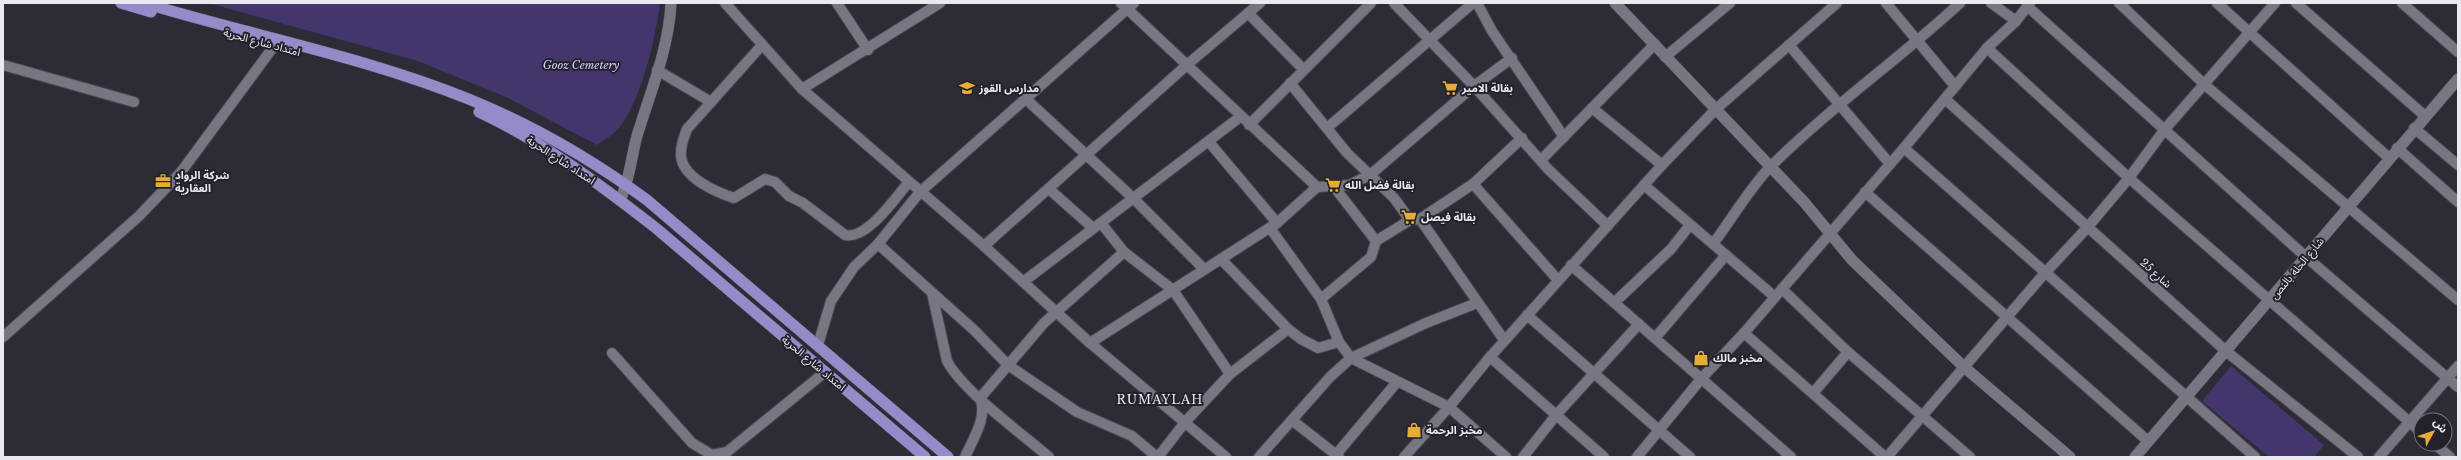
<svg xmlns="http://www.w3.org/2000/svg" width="2461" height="460" font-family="'Libre Baskerville','Noto Sans Arabic',serif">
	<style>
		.green { fill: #42366c }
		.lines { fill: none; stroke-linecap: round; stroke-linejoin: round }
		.minor-casing { stroke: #484750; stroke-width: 12 }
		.tertiary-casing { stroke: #484750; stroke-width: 12 }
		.primary-casing { stroke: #484750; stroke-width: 12 }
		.minor { stroke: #787682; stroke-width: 10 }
		.tertiary { stroke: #787682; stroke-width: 11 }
		.primary { stroke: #968ac8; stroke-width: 11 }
		.labels { text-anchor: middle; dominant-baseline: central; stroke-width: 4; stroke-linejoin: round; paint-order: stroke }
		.street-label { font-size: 11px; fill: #eae9f0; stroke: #23222c }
		.park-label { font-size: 11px; font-style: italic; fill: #d7d0ff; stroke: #23222c }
		.poi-label { font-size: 11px; font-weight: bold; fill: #eae9f0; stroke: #23222c; text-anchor: start }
		.neighbourhood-label { font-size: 12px; letter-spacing: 1px; fill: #eae9f0; stroke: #23222c }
	</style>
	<rect width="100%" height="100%" fill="#2d2b36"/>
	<g class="green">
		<path d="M208,3H660C656,37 641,102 619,128C613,135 604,140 597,145L506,97L418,61Z"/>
		<polygon points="2231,366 2324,445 2314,457 2269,457 2202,401"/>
	</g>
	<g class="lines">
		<defs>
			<g id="minor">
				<polyline points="725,3 802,89 984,246 1090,343 1226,457"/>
				<polyline points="837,3 868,50"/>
				<polyline points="1121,3 1317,187 1349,185 1370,175 1474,86 1512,58"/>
				<polyline points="1394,3 1474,86 1548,169 1608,226"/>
				<polyline points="1477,3 1492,31 1564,137"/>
				<polyline points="1886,3 1955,86"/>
				<polyline points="1991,3 2016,21"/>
				<polyline points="2119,3 2205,85 2458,300"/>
				<polyline points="2217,3 2389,158"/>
				<polyline points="2296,3 2425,116"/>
				<polyline points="2402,3 2458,52"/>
				<polyline points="2027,6 2306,257 2458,387"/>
				<polyline points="1248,13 1303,69"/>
				<path d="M762,45L687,129C684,137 680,146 681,156C683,178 716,192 734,198L765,179L775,182L789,196L803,203L845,235C867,240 895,198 909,182"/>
				<polyline points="1789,45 1890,164"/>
				<polyline points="1987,48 2129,178 2421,432"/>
				<polyline points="1665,57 1730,3"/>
				<polyline points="3,65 134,102"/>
				<polyline points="657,70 711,102"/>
				<polyline points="1290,83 1347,153 1394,198 1410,220"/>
				<polyline points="802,89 940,3"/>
				<polyline points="1026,99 1134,199 1204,269"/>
				<polyline points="1945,99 2227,352 2358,457"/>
				<polyline points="1592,108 1662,165"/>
				<polyline points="1249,125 1371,3"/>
				<polyline points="1327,128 1473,3"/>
				<polyline points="2414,128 2458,165"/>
				<polyline points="1209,142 1277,223"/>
				<polyline points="1904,148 2255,457"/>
				<polyline points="2397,148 2458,202"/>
				<polyline points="1541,160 1655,44"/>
				<polyline points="1473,184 1558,280"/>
				<polyline points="1644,185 1775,297"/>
				<polyline points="1335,188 1376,241"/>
				<polyline points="1049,189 1093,228"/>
				<polyline points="1865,192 2148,441"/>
				<polyline points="1420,219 1504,340"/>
				<polyline points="1101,223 1124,252 1173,290 1230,374"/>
				<polyline points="1270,228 1321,299 1339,342 1351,358 1449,407 1506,457"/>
				<polyline points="878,244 974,330 1008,365 1077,412 1132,436 1157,457"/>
				<path d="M1713,244C1731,220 1751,186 1771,166C1831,107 1899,59 1960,3"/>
				<polyline points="984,246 1188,64 1260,3"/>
				<polyline points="1221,259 1288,329 1301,339 1318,348 1339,342"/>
				<polyline points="1571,265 1791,457"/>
				<polyline points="1023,282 1240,117"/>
				<polyline points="1782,289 1848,352 1970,457"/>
				<path d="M932,293L947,361C963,391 1021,433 1049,457"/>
				<polyline points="1321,299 1371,257 1376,241 1410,220 1420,219 1473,184 1522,138"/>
				<polyline points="1615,302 1671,249 1690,225"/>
				<polyline points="1527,315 1690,457"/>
				<polyline points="1744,333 1885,457"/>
				<polyline points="3,337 139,216 181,172 274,46"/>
				<polyline points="1655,338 1726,255"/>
				<polyline points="1090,343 1277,223 1317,187"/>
				<polyline points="818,345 831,301 854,267 878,244 920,192 1134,3"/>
				<polyline points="612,353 692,443 712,455 727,452 825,372"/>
				<polyline points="1490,357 1604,457"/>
				<polyline points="1814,392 1848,352"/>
				<polyline points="1293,421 1339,457"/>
				<polyline points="2435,444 2450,457"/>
				<path d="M965,457C973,439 988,417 980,398L1044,323L1124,252"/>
				<polyline points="1158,457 1186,421 1230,374 1288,329"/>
				<polyline points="1259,457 1330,377 1351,358 1426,323 1477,303"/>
				<polyline points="1334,457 1397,382"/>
				<polyline points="1404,457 1449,407 1490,357 1662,165 1716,109 1837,3"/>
				<polyline points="1523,457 1557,414 1639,324"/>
				<polyline points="1637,457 1701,379 1744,333 1904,148 1987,48 2016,21 2030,3"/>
				<polyline points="1887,457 2044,274 2087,228 2129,178 2165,129 2275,3"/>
				<polyline points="2379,457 2458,366"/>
			</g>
			<g id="tertiary">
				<polyline points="1615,3 1805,203 1852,260 1964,367 2070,457"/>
				<path d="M620,200C630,180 631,157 637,136C650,93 669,48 671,3"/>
				<polyline points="2135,457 2458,79"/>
			</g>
			<g id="primary">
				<polyline points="121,3 151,12"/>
				<path d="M144,3C253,36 366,57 471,100C532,125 594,161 647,200L948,457"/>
				<path d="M479,112C543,142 601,185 657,229L925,457"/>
			</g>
		</defs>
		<use href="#minor" class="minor-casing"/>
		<use href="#tertiary" class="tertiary-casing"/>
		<use href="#primary" class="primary-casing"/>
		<use href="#minor" class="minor"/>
		<use href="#tertiary" class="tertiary"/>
		<use href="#primary" class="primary"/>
	</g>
	<defs>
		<symbol id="school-bare" viewBox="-9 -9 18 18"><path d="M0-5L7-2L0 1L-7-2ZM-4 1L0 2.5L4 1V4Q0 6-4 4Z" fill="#e5ad36" stroke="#23222c" stroke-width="2.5" paint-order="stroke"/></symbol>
		<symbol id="supermarket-bare" viewBox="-9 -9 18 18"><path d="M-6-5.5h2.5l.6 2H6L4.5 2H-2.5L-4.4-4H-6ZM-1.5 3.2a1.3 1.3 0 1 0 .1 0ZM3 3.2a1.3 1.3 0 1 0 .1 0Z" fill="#e5ad36" stroke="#23222c" stroke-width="2.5" paint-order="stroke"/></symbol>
		<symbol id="office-bare" viewBox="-9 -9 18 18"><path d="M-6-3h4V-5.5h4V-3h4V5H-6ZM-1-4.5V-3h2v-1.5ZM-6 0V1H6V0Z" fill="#e5ad36" stroke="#23222c" stroke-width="2.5" paint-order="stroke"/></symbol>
		<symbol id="shop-bare" viewBox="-9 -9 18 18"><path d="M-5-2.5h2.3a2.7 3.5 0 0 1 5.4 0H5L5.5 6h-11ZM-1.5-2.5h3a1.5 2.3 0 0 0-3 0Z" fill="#e5ad36" stroke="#23222c" stroke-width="2.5" paint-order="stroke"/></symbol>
	</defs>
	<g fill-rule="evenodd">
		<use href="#school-bare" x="956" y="77" width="22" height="22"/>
		<use href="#supermarket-bare" x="1439" y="77" width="22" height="22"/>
		<use href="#office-bare" x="152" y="170" width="22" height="22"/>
		<use href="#supermarket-bare" x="1322" y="174" width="22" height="22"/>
		<use href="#supermarket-bare" x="1398" y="206" width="22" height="22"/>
		<use href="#shop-bare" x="1690" y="347" width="22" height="22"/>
		<use href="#shop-bare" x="1403" y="419" width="22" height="22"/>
	</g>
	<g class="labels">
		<g class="street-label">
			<text transform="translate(262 42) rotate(15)">امتداد شارع الحرية</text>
			<text transform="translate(561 160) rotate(33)">امتداد شارع الحرية</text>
			<text transform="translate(2297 268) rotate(-50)">شارع الحلة بالنص</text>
			<text transform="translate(2156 273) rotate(42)">شارع 25</text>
			<text transform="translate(814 363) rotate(40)">امتداد شارع الحرية</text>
		</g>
		<g class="park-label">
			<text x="581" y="65">Gooz Cemetery</text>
		</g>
		<g class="poi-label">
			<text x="979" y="88">مدارس القوز</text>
			<text x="1462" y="88">بقالة الامير</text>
			<text x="175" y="175">شركة الرواد<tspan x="175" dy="13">العقارية</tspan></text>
			<text x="1345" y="185">بقالة فضل الله</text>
			<text x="1421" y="217">بقالة فيصل</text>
			<text x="1713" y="358">مخبز مالك</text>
			<text x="1426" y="430">مخبز الرحمة</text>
		</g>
		<g class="neighbourhood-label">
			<text x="1160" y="399">RUMAYLAH</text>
		</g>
	</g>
	<rect width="2461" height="460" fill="none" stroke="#eae9f0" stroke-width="8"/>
	<g transform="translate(2433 432) rotate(50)"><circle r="19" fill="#23222c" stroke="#73727a"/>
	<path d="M0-3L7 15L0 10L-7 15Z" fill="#e5ad36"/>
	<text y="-6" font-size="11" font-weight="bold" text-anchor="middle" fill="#eae9f0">ش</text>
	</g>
</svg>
